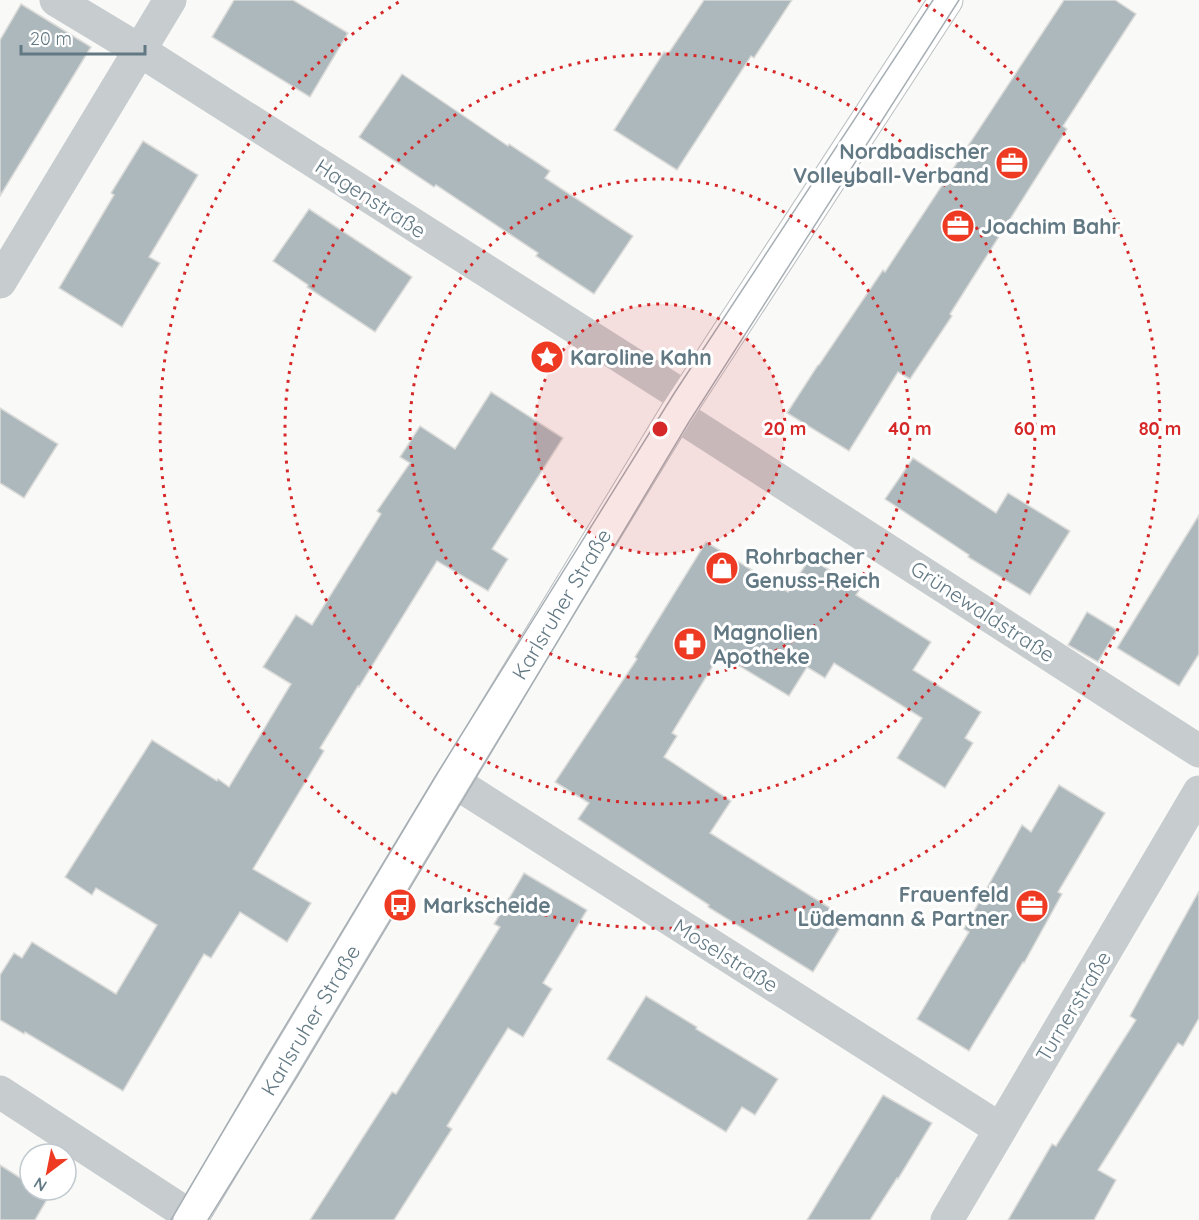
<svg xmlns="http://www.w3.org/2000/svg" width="1199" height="1220" font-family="Quicksand,sans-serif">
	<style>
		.building { fill: #adb8bc; stroke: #dbdbd9; stroke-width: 1.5 }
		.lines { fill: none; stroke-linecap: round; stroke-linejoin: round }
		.major-casing { stroke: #babfc2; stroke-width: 35 }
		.minor { stroke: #c7cccf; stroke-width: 33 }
		.major { stroke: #fff; stroke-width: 33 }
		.tram { stroke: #a7afb4; stroke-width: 1.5 }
		.ring { fill: none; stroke: #d62828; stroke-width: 3; stroke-dasharray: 3 6 }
		.labels { text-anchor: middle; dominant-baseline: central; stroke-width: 6; stroke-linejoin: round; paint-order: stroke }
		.poi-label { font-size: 21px; font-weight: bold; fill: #627984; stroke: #fff; text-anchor: start }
		.street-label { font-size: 21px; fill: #627984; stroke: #fff }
		.centre { fill: #d62828; stroke: #fff; stroke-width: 3 }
		.ring-label { font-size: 18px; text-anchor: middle; font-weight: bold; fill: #d62828; stroke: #fff; stroke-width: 6; stroke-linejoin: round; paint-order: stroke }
	</style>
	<rect width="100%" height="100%" fill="#f9f9f7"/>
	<g class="building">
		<polygon points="234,0 293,0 348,33 310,97 212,37"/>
		<polygon points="704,0 792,0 754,58 751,56 677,170 614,130 664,52 668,54"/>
		<polygon points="1064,0 1115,0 1136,14 1063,126 1067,129 950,314 952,316 910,379 898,372 849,451 787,413 818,365 819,365 883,270 885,272"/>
		<polygon points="21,4 91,47 0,196 0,40"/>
		<polygon points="402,74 508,146 509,144 550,171 545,178 633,236 594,294 536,256 538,253 436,185 434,187 359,137"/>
		<polygon points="143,141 198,175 149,257 160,263 122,327 59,288 114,195 111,193"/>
		<polygon points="309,209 412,277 375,332 307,287 308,285 273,261"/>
		<polygon points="491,392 563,438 492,549 508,559 488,591 437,561 359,687 358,686 320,748 324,751 253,869 311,903 287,942 240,912 211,958 204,954 123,1091 25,1032 24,1034 0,1020 0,975 14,953 22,958 32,942 116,994 157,925 96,888 92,895 65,877 152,740 217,781 218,779 229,787 291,684 263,667 296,615 312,625 381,514 377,511 410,463 400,457 420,426 455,449"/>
		<polygon points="0,408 58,444 24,498 0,483"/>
		<polygon points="913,458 996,513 1008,493 1070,531 1030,595 968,557 969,555 885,499"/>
		<polygon points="1199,515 1199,654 1179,686 1117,648"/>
		<polygon points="706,542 788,592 810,558 860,589 856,595 931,642 913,670 981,712 965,738 973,743 945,788 897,758 922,718 834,663 825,678 807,667 789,696 720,654 672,733 677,736 664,757 731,801 710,833 846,918 813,972 708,907 709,905 578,819 589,803 555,782 637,659 635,657"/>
		<polygon points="1087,612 1117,630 1098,662 1068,645"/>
		<polygon points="1059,785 1105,813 1058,892 1062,894 1024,963 1023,962 969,1051 917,1019 969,932 964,929 1022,825 1031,832"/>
		<polygon points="524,873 587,910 543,983 552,989 523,1037 508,1028 447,1126 452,1129 394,1220 310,1220 392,1092 396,1094 457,997 500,927 494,924"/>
		<polygon points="1199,891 1199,1018 1183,1046 1178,1043 1098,1170 1116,1180 1094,1220 1008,1220 1052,1144 1056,1146 1136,1020 1130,1016"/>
		<polygon points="646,996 697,1027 696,1029 778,1079 755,1115 742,1107 726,1132 607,1059"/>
		<polygon points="883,1095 932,1123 898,1179 897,1178 870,1220 807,1220"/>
		<polygon points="0,1165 30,1184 30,1190 39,1190 49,1196 35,1220 0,1220"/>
	</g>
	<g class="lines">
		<defs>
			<polyline id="major" points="190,1220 453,781 676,414 946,0"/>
		</defs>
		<use href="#major" class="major-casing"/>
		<g class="minor">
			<polyline points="56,0 139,50 686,398"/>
			<polyline points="0,282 170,0"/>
			<polyline points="676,414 1199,751"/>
			<polyline points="453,781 1000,1129"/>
			<polyline points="0,1092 178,1208 193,1220"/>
			<polyline points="947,1220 1199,792"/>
		</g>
		<use href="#major" class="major"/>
		<g class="tram">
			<polyline points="171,1220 263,1063 435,777 675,392 933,0"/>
			<polyline points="208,1220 295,1080 689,422 959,0"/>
		</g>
	</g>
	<circle cx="660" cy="429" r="125" fill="#d62828" fill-opacity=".12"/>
	<g class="ring">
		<circle cx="660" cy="429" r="125"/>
		<circle cx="660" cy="429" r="250"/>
		<circle cx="660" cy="429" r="375"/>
		<path d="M918 0A500 500 0 1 1 402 0"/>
	</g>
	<defs>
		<symbol id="office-disc" viewBox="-11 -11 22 22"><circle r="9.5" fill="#ee3a22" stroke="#fff"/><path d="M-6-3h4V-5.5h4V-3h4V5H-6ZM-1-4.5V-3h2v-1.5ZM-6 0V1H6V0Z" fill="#fff"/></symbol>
		<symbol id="sight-disc" viewBox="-11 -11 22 22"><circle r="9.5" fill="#ee3a22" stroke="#fff"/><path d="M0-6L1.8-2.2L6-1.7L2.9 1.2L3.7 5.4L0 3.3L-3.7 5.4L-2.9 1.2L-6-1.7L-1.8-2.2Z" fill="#fff"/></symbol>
		<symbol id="shop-disc" viewBox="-11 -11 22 22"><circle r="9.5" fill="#ee3a22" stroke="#fff"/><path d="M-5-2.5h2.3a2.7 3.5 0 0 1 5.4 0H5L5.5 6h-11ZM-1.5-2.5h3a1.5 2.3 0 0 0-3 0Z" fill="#fff"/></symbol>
		<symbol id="pharmacy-disc" viewBox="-11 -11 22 22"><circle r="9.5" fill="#ee3a22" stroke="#fff"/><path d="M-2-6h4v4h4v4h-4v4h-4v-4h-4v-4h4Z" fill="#fff"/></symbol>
		<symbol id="bus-disc" viewBox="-11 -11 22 22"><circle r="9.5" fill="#ee3a22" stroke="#fff"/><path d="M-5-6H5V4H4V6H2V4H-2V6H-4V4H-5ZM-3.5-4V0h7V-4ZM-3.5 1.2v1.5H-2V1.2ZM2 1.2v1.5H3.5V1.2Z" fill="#fff"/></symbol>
	</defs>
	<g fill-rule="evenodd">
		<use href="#office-disc" x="993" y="144" width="38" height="38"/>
		<use href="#office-disc" x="939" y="207" width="38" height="38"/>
		<use href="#sight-disc" x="528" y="338" width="38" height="38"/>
		<use href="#shop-disc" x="703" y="549" width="38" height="38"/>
		<use href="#pharmacy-disc" x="671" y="625" width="38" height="38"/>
		<use href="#bus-disc" x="381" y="886" width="38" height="38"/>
		<use href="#office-disc" x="1013" y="887" width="38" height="38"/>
	</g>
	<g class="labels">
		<g class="poi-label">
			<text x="989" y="151" text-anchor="end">Nordbadischer<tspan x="989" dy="24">Volleyball-Verband</tspan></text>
			<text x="981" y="226">Joachim Bahr</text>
			<text x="570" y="357">Karoline Kahn</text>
			<text x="745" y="556">Rohrbacher<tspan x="745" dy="24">Genuss-Reich</tspan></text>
			<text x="713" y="632">Magnolien<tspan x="713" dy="24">Apotheke</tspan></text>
			<text x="1009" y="894" text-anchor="end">Frauenfeld<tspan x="1009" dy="24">Lüdemann &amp; Partner</tspan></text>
			<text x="423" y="905">Markscheide</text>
		</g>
		<g class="street-label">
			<text transform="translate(371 198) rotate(33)">Hagenstraße</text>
			<text transform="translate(561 604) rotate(-59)">Karlsruher Straße</text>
			<text transform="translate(983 611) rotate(33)">Grünewaldstraße</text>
			<text transform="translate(726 955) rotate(32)">Moselstraße</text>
			<text transform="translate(1073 1006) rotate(-59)">Turnerstraße</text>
			<text transform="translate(310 1020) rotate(-59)">Karlsruher Straße</text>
		</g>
	</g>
	<circle cx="660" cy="429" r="9" class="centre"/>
	<g class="ring-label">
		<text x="785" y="435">20 m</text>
		<text x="910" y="435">40 m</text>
		<text x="1035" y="435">60 m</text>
		<text x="1160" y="435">80 m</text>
	</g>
	<g transform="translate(48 1172) rotate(212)"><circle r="28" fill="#ffffff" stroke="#c0c9ce" stroke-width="1.5"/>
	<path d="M0-4.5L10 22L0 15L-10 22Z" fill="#ee3a22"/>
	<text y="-9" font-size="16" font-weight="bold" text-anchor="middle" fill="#627984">N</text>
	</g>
	<path d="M21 45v9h124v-9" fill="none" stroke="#627984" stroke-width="3"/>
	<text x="30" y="45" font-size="18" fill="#627984" stroke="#ffffff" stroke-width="4.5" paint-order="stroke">20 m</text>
</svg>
